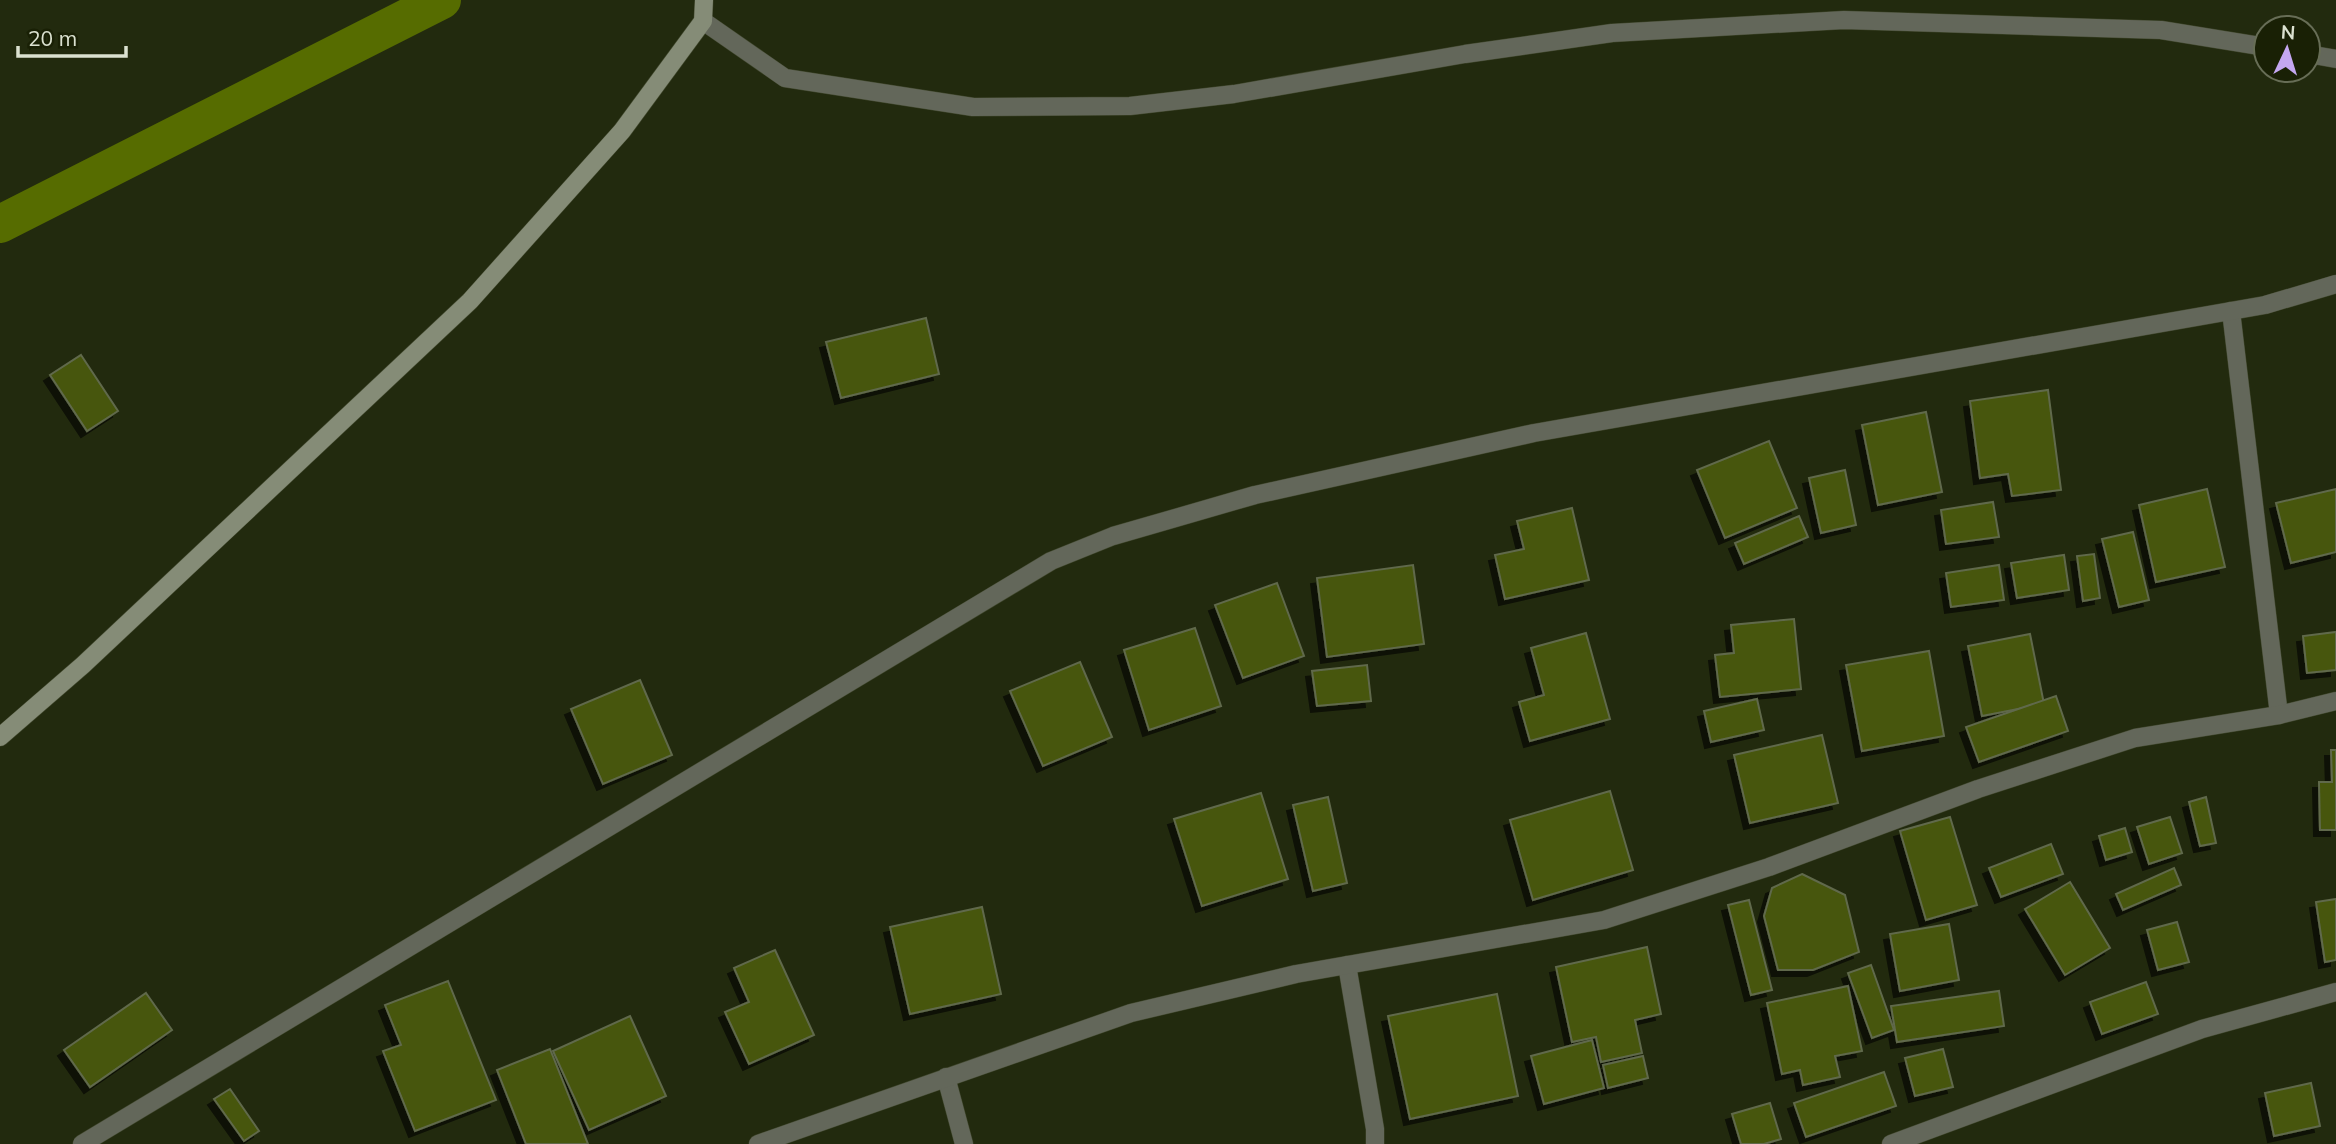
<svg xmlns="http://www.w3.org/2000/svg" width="2336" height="1144" font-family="Mulish,sans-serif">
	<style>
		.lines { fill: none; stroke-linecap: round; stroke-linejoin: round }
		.canal { stroke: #566c00; stroke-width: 38 }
		.building { fill: #46560c; stroke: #60694b; stroke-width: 2; filter: url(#shadow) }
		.minor-casing { stroke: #40472d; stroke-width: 19 }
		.secondary-casing { stroke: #40472d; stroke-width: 19 }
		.minor { stroke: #63675a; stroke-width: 18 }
		.secondary { stroke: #858c77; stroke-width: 18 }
	</style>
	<defs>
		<filter id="shadow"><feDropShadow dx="-6" dy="6" stdDeviation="0" flood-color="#0009"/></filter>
	</defs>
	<rect width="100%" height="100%" fill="#222a0e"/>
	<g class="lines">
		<polyline class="canal" points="0,224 442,0"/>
	</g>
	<g class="building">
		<polygon points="926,318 939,374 841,398 826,342"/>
		<polygon points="81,355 118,411 87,431 50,375"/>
		<polygon points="2048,390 2061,490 2012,496 2008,474 1980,478 1970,401"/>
		<polygon points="1926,412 1942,492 1878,505 1862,425"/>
		<polygon points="1769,441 1797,508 1725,538 1697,470"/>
		<polygon points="1845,470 1856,525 1821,533 1809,478"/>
		<polygon points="2207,489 2225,567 2156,582 2139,505"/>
		<polygon points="2336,489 2336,552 2291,563 2276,503"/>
		<polygon points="1993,502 1999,537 1946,544 1941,510"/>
		<polygon points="1572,508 1589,580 1505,599 1495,555 1524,549 1517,521"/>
		<polygon points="1799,516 1808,537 1744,564 1735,543"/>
		<polygon points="2133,532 2149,600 2119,607 2102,539"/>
		<polygon points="2094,554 2100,598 2083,601 2077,556"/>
		<polygon points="2064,555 2069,590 2017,598 2011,563"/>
		<polygon points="1413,565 1424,644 1327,657 1317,578"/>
		<polygon points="1999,565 2004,600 1951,607 1946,573"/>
		<polygon points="1277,583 1304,656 1243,678 1215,605"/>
		<polygon points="1794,619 1801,689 1720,697 1715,655 1734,653 1731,625"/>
		<polygon points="1195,628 1221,706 1149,730 1124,650"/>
		<polygon points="2336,632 2336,670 2307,673 2303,636"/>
		<polygon points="1586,633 1610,719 1530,741 1519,702 1544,695 1531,648"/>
		<polygon points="2030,634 2044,704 1982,716 1968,646"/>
		<polygon points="1929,651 1944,736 1862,751 1846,665"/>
		<polygon points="1080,662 1112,737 1043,766 1010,691"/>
		<polygon points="1367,665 1371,701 1317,706 1312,671"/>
		<polygon points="640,680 672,755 603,784 571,709"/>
		<polygon points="2056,696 2068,731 1979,762 1966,727"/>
		<polygon points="1757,699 1764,730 1711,742 1704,711"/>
		<polygon points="1822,735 1838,803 1750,823 1734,755"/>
		<polygon points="2331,750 2336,750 2336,830 2320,830 2319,782 2332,782"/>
		<polygon points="1610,791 1633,870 1533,900 1510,820"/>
		<polygon points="1261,793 1288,879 1202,906 1174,819"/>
		<polygon points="1328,797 1347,883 1313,891 1293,805"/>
		<polygon points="2206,797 2216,843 2200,846 2189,802"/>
		<polygon points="1950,817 1977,905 1926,920 1900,831"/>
		<polygon points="2170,817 2182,853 2149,864 2137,827"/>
		<polygon points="2125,828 2132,852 2106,860 2099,836"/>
		<polygon points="2051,844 2063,874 2001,897 1989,868"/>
		<polygon points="2174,868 2181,885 2123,910 2116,894"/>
		<polygon points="1802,874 1845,895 1859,952 1813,970 1778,970 1764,916 1772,888"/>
		<polygon points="2070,882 2110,948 2065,975 2025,909"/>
		<polygon points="2336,899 2336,960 2325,962 2316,902"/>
		<polygon points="1749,900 1772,990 1751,995 1728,905"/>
		<polygon points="982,907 1001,994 910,1014 890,927"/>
		<polygon points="2177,922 2189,962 2158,970 2147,930"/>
		<polygon points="1949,924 1959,980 1900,991 1890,934"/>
		<polygon points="1647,947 1661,1014 1635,1020 1642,1053 1601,1062 1596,1037 1572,1042 1556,967"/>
		<polygon points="775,950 814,1035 749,1064 725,1012 749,1002 734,968"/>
		<polygon points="1871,965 1894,1030 1872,1038 1848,973"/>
		<polygon points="448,981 496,1100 415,1131 383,1051 401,1045 385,1005"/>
		<polygon points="2146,982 2158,1014 2102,1034 2090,1002"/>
		<polygon points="1848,986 1862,1051 1835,1056 1840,1077 1803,1085 1800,1070 1782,1074 1767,1003"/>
		<polygon points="1999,991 2004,1026 1897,1042 1891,1006"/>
		<polygon points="146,993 172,1030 90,1087 64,1050"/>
		<polygon points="1497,994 1518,1096 1410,1119 1388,1016"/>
		<polygon points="630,1016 666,1096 589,1130 553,1051"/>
		<polygon points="1592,1040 1604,1088 1544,1104 1531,1056"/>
		<polygon points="550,1049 588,1144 526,1144 497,1070"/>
		<polygon points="1943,1049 1953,1087 1915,1096 1905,1058"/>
		<polygon points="1643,1056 1648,1078 1608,1088 1603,1065"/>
		<polygon points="1884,1072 1896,1106 1806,1137 1794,1103"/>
		<polygon points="2311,1083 2320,1126 2274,1136 2265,1093"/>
		<polygon points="230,1089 259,1131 244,1141 214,1099"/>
		<polygon points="1770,1103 1781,1139 1764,1144 1741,1144 1732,1114"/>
	</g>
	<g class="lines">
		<defs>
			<g id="minor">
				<polyline points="703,21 785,78 973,107 1130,106 1234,94 1465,54 1612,33 1844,20 2161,30 2266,47"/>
				<polyline points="2308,54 2336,59"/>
				<polyline points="2231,311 2279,715"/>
				<polyline points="1347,965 1375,1129 1375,1144"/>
				<polyline points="946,1077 964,1144"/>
				<polyline points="82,1144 1051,561 1113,536 1255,495 1534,433 2265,305 2336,284"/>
				<polyline points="758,1144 1131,1013 1296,974 1604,920 1769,867 1978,789 2135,738 2279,715 2336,701"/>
				<polyline points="1891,1144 2202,1029 2336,992"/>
			</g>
			<polyline id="secondary" points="0,737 83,665 470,301 622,131 703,21 704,0"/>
		</defs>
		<use href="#minor" class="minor-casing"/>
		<use href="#secondary" class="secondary-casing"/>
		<use href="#minor" class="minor"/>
		<use href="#secondary" class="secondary"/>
	</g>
	<g transform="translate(2287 49) rotate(4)"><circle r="33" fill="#192005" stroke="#676d56" stroke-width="2"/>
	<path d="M0-5L12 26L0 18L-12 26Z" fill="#c4a7f1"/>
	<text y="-10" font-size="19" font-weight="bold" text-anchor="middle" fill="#dbe1d0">N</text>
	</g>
	<path d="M18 46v10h108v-10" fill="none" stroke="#dbe1d0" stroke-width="3.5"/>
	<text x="28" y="46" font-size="21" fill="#dbe1d0" stroke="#192005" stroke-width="5" paint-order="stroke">20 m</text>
</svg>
